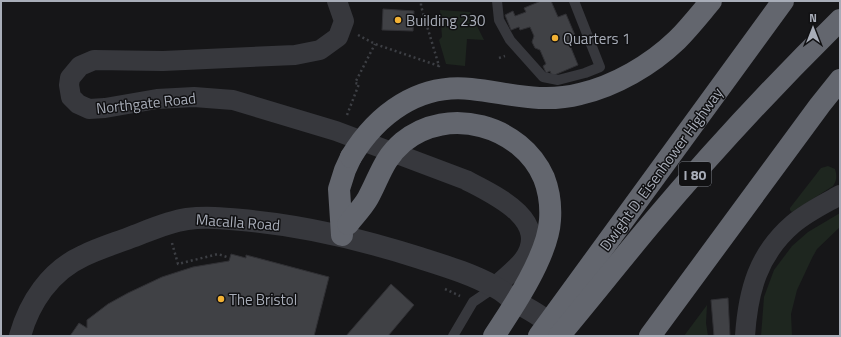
<svg xmlns="http://www.w3.org/2000/svg" width="841" height="337" font-family="'Titillium Web',sans-serif">
	<style>
		.green { fill: #1e261f }
		.building { fill: #404145; stroke: #303034 }
		.lines { fill: none; stroke-linecap: round; stroke-linejoin: round }
		.path { stroke: #3d3f44; stroke-width: 2.5; stroke-dasharray: 2 3; stroke-linecap: butt }
		.service { stroke: #37383d; stroke-width: 10 }
		.minor { stroke: #37383d; stroke-width: 20 }
		.tertiary { stroke: #37383d; stroke-width: 22 }
		.motorway { stroke: #63666e; stroke-width: 22 }
		.motorway-bridge { stroke: #63666e; stroke-width: 22 }
		.poi-dot { fill: #f2b134; stroke: #111113; stroke-width: 1.5 }
		.labels { text-anchor: middle; dominant-baseline: central; stroke-width: 3; stroke-linejoin: round; paint-order: stroke }
		.shield { fill: #111113; stroke: #7b7e86; stroke-width: 1 }
		.shield-label { font-size: 14px; font-weight: bold; fill: #a8adb8 }
		.poi-label { font-size: 15px; fill: #a8adb8; stroke: #111113; text-anchor: start }
		.street-label { font-size: 15px; fill: #a8adb8; stroke: #111113 }
	</style>
	<rect width="100%" height="100%" fill="#161618"/>
	<g class="green">
		<polygon points="440,10 470,12 484,40 467,39 465,66 446,64 439,40 442,37"/>
		<path d="M828,166L835,169C837,176 837,180 833,186L792,212L790,210V208L821,168Z"/>
		<polygon points="840,213 840,227 817,249 812,258 797,290 791,314 792,336 761,336 764,297 774,270 792,246 808,232"/>
		<polygon points="707,305 706,323 708,336 684,336"/>
	</g>
	<g class="building">
		<polygon points="541,1 551,1 558,17 566,14 577,40 569,43 578,65 552,76 550,71 546,73 543,66 546,64 540,50 535,48 532,42 534,36 530,27 520,30 519,27 511,30 505,15 513,11 515,16 526,12 524,8"/>
		<polygon points="383,9 414,11 413,31 382,30"/>
		<polygon points="231,254 246,258 246,255 329,277 314,336 70,336 79,323 87,328 87,320 108,304 128,293 162,277 193,267 229,261"/>
		<polygon points="391,284 414,305 388,336 346,336"/>
		<polygon points="728,298 730,336 714,336 711,300"/>
	</g>
	<g class="lines">
		<g class="path">
			<polyline points="358,35 375,44 439,66 421,6 421,1"/>
			<polyline points="499,58 505,56"/>
			<polyline points="347,115 359,84 355,83 375,44"/>
			<polyline points="172,243 178,264 218,254 227,257"/>
			<polyline points="445,289 460,296"/>
		</g>
		<g class="service">
			<polyline points="497,1 499,20 510,40 543,77 558,80 585,73 600,67 574,1"/>
			<polyline points="453,336 473,302 495,287"/>
		</g>
		<g class="minor">
			<path d="M337,1L344,21L338,37L320,50L295,55L163,61L94,60L80,66L70,78L69,85L71,97L78,104L89,109L105,108L157,99L194,97L233,100L336,131L466,180C493,194 551,220 524,259C517,269 504,278 495,287"/>
			<path d="M745,336C748,291 758,254 793,224C807,212 824,204 840,195"/>
		</g>
		<path class="tertiary" d="M20,336C29,303 50,271 83,256C97,249 113,244 129,238C148,231 167,222 187,219C209,216 230,219 252,221C310,227 364,240 420,258C445,266 472,274 495,287C503,291 510,298 518,303C531,311 552,320 557,336"/>
		<g class="motorway">
			<polyline points="342,235 339,189 345,170 351,157"/>
			<polyline points="650,336 820,105 840,80"/>
		</g>
		<g class="motorway-bridge">
			<path d="M351,157C377,114 419,83 471,89C509,93 541,104 580,94C615,86 651,65 677,40C689,28 700,14 711,1"/>
			<path d="M348,224C355,215 363,207 368,198C380,176 383,159 403,142C448,105 521,125 544,178C549,191 551,206 550,220C548,255 514,306 494,336"/>
			<polyline points="539,336 783,1"/>
			<path d="M559,336C590,299 620,261 651,224C711,153 774,85 840,20"/>
		</g>
	</g>
	<g class="poi-dot">
		<circle cx="398" cy="20" r="4"/>
		<circle cx="555" cy="38" r="4"/>
		<circle cx="221" cy="299" r="4"/>
	</g>
	<g class="labels">
		<rect class="shield" x="679" y="162" width="32" height="24" rx="3"/>
		<g class="shield-label">
			<text x="695" y="174">I 80</text>
		</g>
		<g class="poi-label">
			<text x="406" y="20">Building 230</text>
			<text x="563" y="38">Quarters 1</text>
			<text x="229" y="299">The Bristol</text>
		</g>
		<g class="street-label">
			<text transform="translate(146 103) rotate(-6)">Northgate Road</text>
			<text transform="translate(661 169) rotate(-54)">Dwight D. Eisenhower Highway</text>
			<text transform="translate(238 222) rotate(4)">Macalla Road</text>
		</g>
	</g>
	<rect width="841" height="337" fill="none" stroke="#a8adb8" stroke-width="4"/>
	<g transform="translate(813 28)" stroke="#111113" stroke-width="3" paint-order="stroke">
	<path d="M0-3L7 15L0 10L-7 15Z" fill="#a8adb8"/>
	<text y="-6" font-size="11" font-weight="bold" text-anchor="middle" fill="#a8adb8">N</text>
	</g>
</svg>
